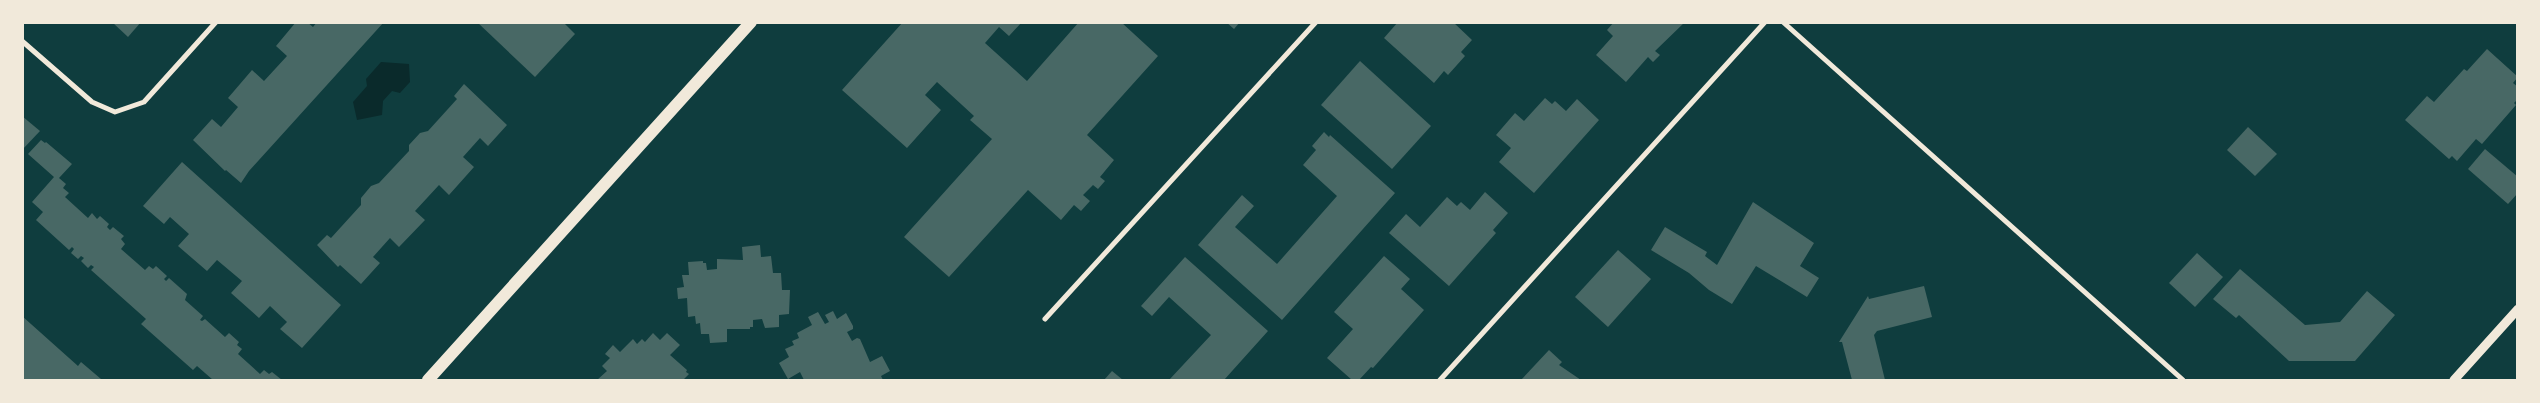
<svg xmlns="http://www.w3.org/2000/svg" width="2540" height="403" font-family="'Titillium Web',sans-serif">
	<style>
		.water { fill: #0a2a2b }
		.building { fill: #486865 }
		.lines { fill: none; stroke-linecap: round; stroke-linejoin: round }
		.minor { stroke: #f1e9da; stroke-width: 5 }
		.tertiary { stroke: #f1e9da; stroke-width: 9 }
		.primary { stroke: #f1e9da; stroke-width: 12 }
	</style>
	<rect width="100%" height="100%" fill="#0f3d3e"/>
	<polygon class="water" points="381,62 409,64 410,82 400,93 392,91 383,101 382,115 357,120 353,102 367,86 366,79"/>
	<g class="building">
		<polygon points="112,22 141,22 128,37"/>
		<polygon points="296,22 307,22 313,27 317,22 384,22 249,171 241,183 226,170 225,171 193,140 212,119 221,127 238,107 228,98 252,70 264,81 287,56 276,46"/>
		<polygon points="477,22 563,22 575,34 535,77"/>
		<polygon points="903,22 1022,22 1009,36 999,27 985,43 1027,81 1079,22 1121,22 1158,56 1087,135 1114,160 1100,177 1105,181 1098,189 1093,185 1083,195 1090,201 1081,211 1074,205 1061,220 1028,190 949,277 904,237 992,139 970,120 974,116 937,82 925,95 941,110 907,148 842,90"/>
		<polygon points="1226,22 1240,22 1234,29"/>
		<polygon points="1398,22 1453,22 1472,40 1461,52 1465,56 1448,75 1444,71 1434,83 1384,38"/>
		<polygon points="1614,22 1624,23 1685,22 1655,51 1660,55 1653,62 1648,57 1626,82 1596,55 1613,36 1607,30"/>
		<polygon points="2487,49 2518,77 2513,83 2518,87 2518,99 2514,103 2516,105 2482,144 2476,139 2457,161 2452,156 2449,159 2405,120 2427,96 2434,102 2464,69 2467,71"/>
		<polygon points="1360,61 1431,126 1392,169 1321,105"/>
		<polygon points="464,84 507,125 488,146 480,138 463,157 474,167 449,195 439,185 415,211 425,220 399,247 390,238 373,257 380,263 361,284 340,265 338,267 317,245 327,235 331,238 361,205 361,198 371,186 379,183 409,151 409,145 420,133 428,131 457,99 454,96"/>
		<polygon points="1545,98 1552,104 1555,101 1566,111 1577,99 1599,120 1534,193 1499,162 1511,148 1496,135 1515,113 1524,121"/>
		<polygon points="22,116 40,131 22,150"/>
		<polygon points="2248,127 2277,154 2255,176 2227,150"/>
		<polygon points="1324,132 1329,137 1330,135 1395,193 1282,320 1198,245 1242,195 1254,206 1235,227 1277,264 1337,196 1303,165 1316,150 1312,146"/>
		<polygon points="41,140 45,143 46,142 72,164 59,178 66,184 63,188 69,193 65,197 88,218 92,213 97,219 100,216 109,224 107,227 110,230 113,227 124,236 121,239 125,244 121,249 145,270 149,266 153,269 156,266 167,276 164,279 166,281 169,278 187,294 185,300 203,316 200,320 202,321 205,319 225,337 229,333 239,342 237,345 242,349 238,354 260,374 264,370 269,374 272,372 282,380 213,380 197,366 193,370 141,324 146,319 91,270 94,267 91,265 88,268 81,261 84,258 81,256 78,259 71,253 74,249 72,247 69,250 36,220 43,212 32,202 54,177 28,154"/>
		<polygon points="2485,149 2518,177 2518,193 2508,204 2468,169"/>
		<polygon points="182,162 341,305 302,348 280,329 287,322 270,306 259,318 231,293 242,281 217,260 207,271 178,246 189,234 170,217 164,224 143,206"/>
		<polygon points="1485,192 1508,213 1493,230 1496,233 1449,286 1389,233 1406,214 1420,227 1447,197 1457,206 1461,202 1470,210"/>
		<polygon points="1753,202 1814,243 1800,266 1819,278 1807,297 1756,266 1732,304 1709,290 1689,273 1651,250 1665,227 1707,252 1705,256 1717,265"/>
		<polygon points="760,245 761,257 771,256 773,273 781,273 782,290 790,290 789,314 779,315 779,327 765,328 762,319 753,320 753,327 750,327 750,329 727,329 727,342 710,343 709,334 701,334 700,323 696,324 695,316 688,317 687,298 678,299 677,288 684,287 682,275 689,275 688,262 703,261 703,263 706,263 707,270 717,269 717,259 743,260 742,247"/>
		<polygon points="1618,250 1651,279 1608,327 1575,297"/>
		<polygon points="2197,253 2223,277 2195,307 2169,283"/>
		<polygon points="1384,256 1410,279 1401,289 1424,310 1373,368 1371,367 1359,380 1352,380 1327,358 1353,329 1334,312"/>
		<polygon points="1185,257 1268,331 1224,380 1169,380 1211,335 1169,297 1152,316 1141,306"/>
		<polygon points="2240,269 2305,325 2340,322 2367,291 2395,315 2355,361 2289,361 2239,315 2236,318 2213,299"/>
		<polygon points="1924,286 1932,317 1877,331 1874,335 1885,380 1852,380 1842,342 1839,342 1868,296 1869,299"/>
		<polygon points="833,311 837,319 846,313 853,326 853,329 847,332 852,341 857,338 860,339 870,362 882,356 890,371 881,376 883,380 804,380 800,372 788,379 779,363 789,357 785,349 794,345 792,341 799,338 797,333 812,325 808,317 818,312 825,324 829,322 825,315"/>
		<polygon points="22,316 78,366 81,362 101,379 25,380 22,379"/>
		<polygon points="653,333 660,340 667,333 680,345 670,355 687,370 686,372 689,374 684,379 685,380 597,380 607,371 602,366 610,358 605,354 613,345 620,352 633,339 637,344 642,339 645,342"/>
		<polygon points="1549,350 1562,362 1559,365 1581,380 1521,380"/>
		<polygon points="1112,371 1123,380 1104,380"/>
	</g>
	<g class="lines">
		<g class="minor">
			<polyline points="1783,22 2183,380"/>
			<polyline points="22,41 92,102 115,112 144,102 216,22"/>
			<polyline points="1045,319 1316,22"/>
			<polyline points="1440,380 1765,22"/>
		</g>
		<polyline class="tertiary" points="2454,380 2518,309"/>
		<polyline class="primary" points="428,380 751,22"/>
	</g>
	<rect width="2540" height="403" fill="none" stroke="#f1e9da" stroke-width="48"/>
</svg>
